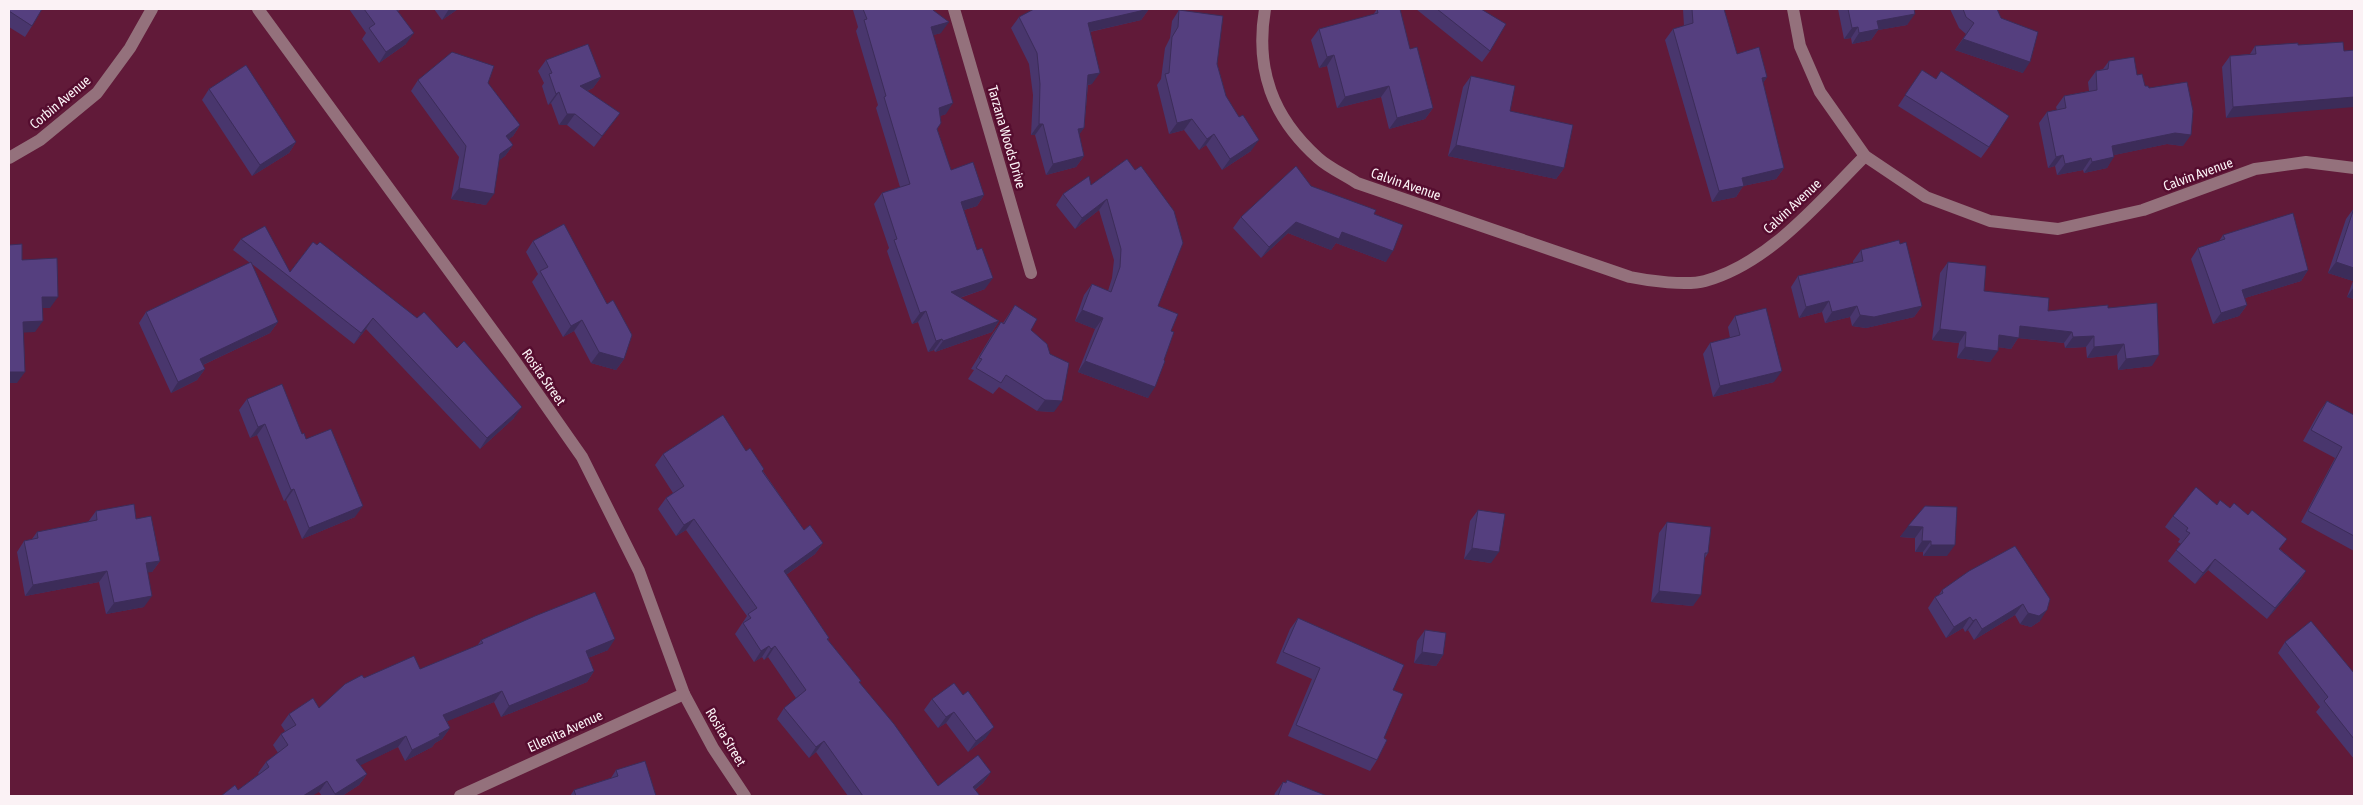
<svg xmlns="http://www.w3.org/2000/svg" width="2363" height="805" font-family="'Asap Condensed',sans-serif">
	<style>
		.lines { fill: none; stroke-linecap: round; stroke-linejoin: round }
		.minor { stroke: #94717c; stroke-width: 12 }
		.wall { fill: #49366d }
		.shaded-wall { fill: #3c2c59 }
		.building { fill: #553f7f; stroke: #3c2c59 }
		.labels { text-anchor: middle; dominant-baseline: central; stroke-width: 5; stroke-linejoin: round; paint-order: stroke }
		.street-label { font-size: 14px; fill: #fbf2f5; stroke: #550d2f }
	</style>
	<rect width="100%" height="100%" fill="#611a39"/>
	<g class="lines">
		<g class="minor">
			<polyline points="258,9 512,357 582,457 639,571 684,694 713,748 745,796"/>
			<polyline points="954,9 1031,273"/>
			<path d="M1265,9C1255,69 1272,117 1318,158C1329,168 1345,175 1357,183L1630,277C1649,281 1687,286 1705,281C1770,263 1820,201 1865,156"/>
			<polyline points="1793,9 1800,46 1820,92 1865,156 1926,197 1990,221 2058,229 2143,210 2255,169 2306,162 2354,168"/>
			<polyline points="9,158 40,140 97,93 130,48 152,9"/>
			<polyline points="460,796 684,694"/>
		</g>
	</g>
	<g class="wall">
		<polygon points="9,9 32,26 25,37 9,27"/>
		<polygon points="349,9 402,9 398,11 406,44 379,63 362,39 366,33"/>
		<polygon points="434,9 458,9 442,20"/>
		<polygon points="853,9 932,9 941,33 933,35 946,114 940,116 937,129 951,170 984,195 977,206 964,210 985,289 960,298 999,321 992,332 935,352 934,350 928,352 918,322 912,324 887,251 889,248 874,204 882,193 900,187 876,108 878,105 856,31 858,27 853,10"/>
		<polygon points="1149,9 1141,20 1090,32 1092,84 1088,85 1084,128 1079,134 1084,156 1076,167 1046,175 1035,135 1031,135 1033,95 1029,64 1011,28 1019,17"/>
		<polygon points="1377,9 1410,49 1433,108 1425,119 1389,129 1381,97 1337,108 1327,66 1319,68 1311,40 1319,29 1373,15"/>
		<polygon points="1416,9 1481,9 1490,51 1482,62"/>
		<polygon points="1683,9 1724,9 1737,54 1767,77 1763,83 1784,168 1776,179 1743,186 1736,197 1712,202 1665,40 1673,29 1684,26"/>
		<polygon points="1838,9 1914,9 1907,25 1878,30 1871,40 1852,44 1851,38 1844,39"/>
		<polygon points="1950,9 1997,9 2023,73 1955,50 1966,34 1959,28"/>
		<polygon points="1179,10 1217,64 1226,96 1251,151 1222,170 1206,145 1199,150 1184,130 1169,134 1157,85 1161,79 1165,48 1170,38 1172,21"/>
		<polygon points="2298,45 2344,51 2226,118 2222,67 2230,56 2250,54 2255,46"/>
		<polygon points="546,60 601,77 593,88 587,91 620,113 594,147 567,125 559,125 551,103 548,105 542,86 544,83 538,71"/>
		<polygon points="2109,61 2137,75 2145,86 2149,88 2183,146 2167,144 2114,155 2107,168 2084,173 2083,170 2057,175 2055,166 2048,168 2039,123 2047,112 2057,110 2056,107 2064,96 2089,91 2088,82 2096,71 2103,69"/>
		<polygon points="1922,70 1936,79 1989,147 1981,158 1898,106"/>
		<polygon points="1471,76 1510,111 1564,168 1556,179 1448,156 1463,87"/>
		<polygon points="418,80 488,83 520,125 513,136 509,139 513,145 505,156 499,160 486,205 451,199 459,157 411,91"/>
		<polygon points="209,89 296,142 289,153 252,176 202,100"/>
		<polygon points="1127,159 1158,306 1171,331 1148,398 1078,372 1095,329 1075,321 1084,295 1092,284 1108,291 1112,278 1114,260 1099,210 1075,229 1056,205 1063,194 1091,185"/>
		<polygon points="1311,186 1374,214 1386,262 1336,243 1331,250 1288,233 1261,258 1233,228 1241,217"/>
		<polygon points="2354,208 2354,299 2347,297 2353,281 2328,273 2346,219"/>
		<polygon points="2223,235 2308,270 2301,281 2245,298 2247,305 2239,316 2213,324 2191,259 2198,248 2219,241"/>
		<polygon points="241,239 290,272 313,242 514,418 480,449 366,329 354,344 252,264 278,322 270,333 203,365 205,369 197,380 171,393 139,323 146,312 250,263 233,250"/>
		<polygon points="533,241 624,359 616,370 591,363 574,331 563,337 532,282 538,274 526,252"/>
		<polygon points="1861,250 1922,306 1914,317 1866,328 1852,326 1850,317 1825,323 1822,312 1799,318 1791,287 1798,276 1853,263 1853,261"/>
		<polygon points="1948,262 1984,291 2048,311 2108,308 2152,366 2118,370 2117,355 2087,358 2086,347 2065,348 2064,343 2018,338 2011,349 1998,347 1990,362 1957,358 1959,343 1932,340 1940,273"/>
		<polygon points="1015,305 1031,330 1054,412 1037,411 999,387 993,394 968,379 974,370 971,369 993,333 1001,322 1003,323"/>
		<polygon points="1735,316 1774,382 1713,397 1703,354 1710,343 1730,338 1728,327"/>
		<polygon points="247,399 302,434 306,439 355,517 302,539 286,500 284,501 257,435 250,438 239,410"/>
		<polygon points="2327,401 2354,415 2354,551 2301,522 2335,458 2303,441 2319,412"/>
		<polygon points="746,451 764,469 763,471 804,530 823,543 815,554 786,575 829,638 828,640 861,681 859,683 938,786 991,772 983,783 975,790 980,796 848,796 816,752 809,758 777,719 784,708 796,698 768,657 764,660 762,657 754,662 735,634 747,616 686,530 676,536 658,509 666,498 673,493 655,465 663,454"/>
		<polygon points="2217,505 2280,549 2306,571 2299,582 2267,619 2208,570 2195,584 2168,561 2181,544 2178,542 2180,539 2165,527 2173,516"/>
		<polygon points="1925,506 1947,556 1923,556 1923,552 1915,552 1915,538 1900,537"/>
		<polygon points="1478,510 1491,563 1464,559 1470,521"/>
		<polygon points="96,511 136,519 160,561 152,572 148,572 144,607 106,614 99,582 25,596 17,552 24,541 32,539 37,532 88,522"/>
		<polygon points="1667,522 1708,553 1705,558 1693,606 1651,602 1659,533"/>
		<polygon points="2015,546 2040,621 2031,627 2020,624 2015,615 1974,640 1968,630 1965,632 1963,628 1946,638 1928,608 1935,597 1938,596 1942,590"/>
		<polygon points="1298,618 1393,690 1384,738 1377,760 1370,771 1288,736 1312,679 1276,663 1290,629"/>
		<polygon points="1425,630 1443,655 1436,666 1414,663 1417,641"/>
		<polygon points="481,640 608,650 588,658 594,671 587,682 501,717 494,702 447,721 450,728 442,739 435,743 432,747 405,761 398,747 360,765 367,774 359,785 342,796 322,796 319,792 238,790 259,774 258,773 266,762 278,753 273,745 281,734 285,731 281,725 289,714 319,708 364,678 420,669 477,646"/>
		<polygon points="2285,642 2354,673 2354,759 2316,712 2320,707 2278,653"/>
		<polygon points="963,695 986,738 968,752 946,723 938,728 924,710 932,699"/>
		<polygon points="616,770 656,796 570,796 574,790 611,778"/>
		<polygon points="1287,780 1327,796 1274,796 1275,793 1283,782 1285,783"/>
	</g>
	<g class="shaded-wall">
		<polygon points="449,9 458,9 442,20"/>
		<polygon points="1149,9 1141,20 1080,34 1088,23"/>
		<polygon points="1915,14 1907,25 1878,30 1871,40 1852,44 1859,33 1877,21"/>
		<polygon points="949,22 941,33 923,38 931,27"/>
		<polygon points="1858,27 1851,38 1844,39 1852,28"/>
		<polygon points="414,33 406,44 379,63 386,52"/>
		<polygon points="1963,39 2030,62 2023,73 1955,50"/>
		<polygon points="1334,55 1327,66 1319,68 1327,57"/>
		<polygon points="1100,73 1092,84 1081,86 1088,75"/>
		<polygon points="601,77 593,88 572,97 580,86"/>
		<polygon points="1767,77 1760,88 1762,78"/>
		<polygon points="1389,86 1381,97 1337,108 1345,97"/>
		<polygon points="559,92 551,103 548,105 556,94"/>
		<polygon points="2354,97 2354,107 2226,118 2233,107"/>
		<polygon points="953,103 946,114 932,119 939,108"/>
		<polygon points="1433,108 1425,119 1389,129 1397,118"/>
		<polygon points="620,113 612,124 594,147 602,136"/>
		<polygon points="567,114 575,114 567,125 559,125"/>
		<polygon points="1192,119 1184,130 1169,134 1177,123"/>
		<polygon points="1039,124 1043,124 1035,135 1031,135"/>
		<polygon points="520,125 513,136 499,147 506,136"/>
		<polygon points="1084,128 1076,139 1078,129"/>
		<polygon points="2175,133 2191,135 2183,146 2167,144 2105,157 2112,146"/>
		<polygon points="1214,134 1206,145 1199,150 1207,139"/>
		<polygon points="1259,140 1251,151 1222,170 1230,159"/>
		<polygon points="296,142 289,153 252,176 260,165"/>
		<polygon points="513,145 505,156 493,165 500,154"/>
		<polygon points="1456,145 1564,168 1556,179 1448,156"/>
		<polygon points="2063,155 2055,166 2048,168 2056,157"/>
		<polygon points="1084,156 1076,167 1046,175 1053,164"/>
		<polygon points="2114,157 2107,168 2084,173 2092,162"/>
		<polygon points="2091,158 2083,170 2057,175 2065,164"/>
		<polygon points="1784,168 1776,179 1743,186 1736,197 1712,202 1719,191 1742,178"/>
		<polygon points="459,188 494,194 486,205 451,199"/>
		<polygon points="984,195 977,206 954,213 961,202"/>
		<polygon points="1107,199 1099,210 1075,229 1082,218"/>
		<polygon points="1296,222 1342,232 1393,251 1386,262 1336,243 1331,250 1288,233 1261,258 1269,247"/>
		<polygon points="2336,262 2354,268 2354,279 2353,281 2328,273"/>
		<polygon points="2308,270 2301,281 2235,301 2242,290"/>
		<polygon points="993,278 985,289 944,303 951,292"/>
		<polygon points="2354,287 2354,299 2347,297"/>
		<polygon points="42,297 58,297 50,308 34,308"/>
		<polygon points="1829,301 1822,312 1799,318 1806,307"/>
		<polygon points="2247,305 2239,316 2213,324 2221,313"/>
		<polygon points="1857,306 1850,317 1825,323 1832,312"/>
		<polygon points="1922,306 1914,317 1866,328 1852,326 1860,315"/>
		<polygon points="1082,310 1103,318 1095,329 1075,321"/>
		<polygon points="926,311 918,322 912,324 920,313"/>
		<polygon points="373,318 366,329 354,344 361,333"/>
		<polygon points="582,320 574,331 563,337 571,326"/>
		<polygon points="43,321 35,332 16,333 23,322"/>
		<polygon points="999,321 992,332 935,352 943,341"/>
		<polygon points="278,322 270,333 192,370 200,359"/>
		<polygon points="2020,326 2072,332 2064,343 2018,338 2011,349 1991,346 1999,335"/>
		<polygon points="1940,329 1966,332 1959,343 1932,340"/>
		<polygon points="2094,336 2086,347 2065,348 2073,337"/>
		<polygon points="942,339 934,350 928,352 936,341"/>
		<polygon points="2124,344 2117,355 2087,358 2094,347"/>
		<polygon points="1965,347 1998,351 1990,362 1957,358"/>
		<polygon points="599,352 624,359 616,370 591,363"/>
		<polygon points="2159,355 2152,366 2118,370 2126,359"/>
		<polygon points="1085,361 1155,387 1148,398 1078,372"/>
		<polygon points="205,369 197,380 171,393 178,382"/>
		<polygon points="1782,371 1774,382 1713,397 1720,386"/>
		<polygon points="9,372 25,372 17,383 9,383"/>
		<polygon points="1045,400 1062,401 1054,412 1037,411"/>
		<polygon points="522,407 514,418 480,449 487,438"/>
		<polygon points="265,424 257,435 250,438 258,427"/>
		<polygon points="294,489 286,500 284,501 291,490"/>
		<polygon points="363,506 355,517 302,539 309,528"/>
		<polygon points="694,519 686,530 676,536 684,525"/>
		<polygon points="1908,526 1923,527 1915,538 1900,537"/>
		<polygon points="1922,541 1931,541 1923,552 1915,552"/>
		<polygon points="823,543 815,554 776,582 784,571"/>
		<polygon points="1931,545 1955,545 1947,556 1923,556"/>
		<polygon points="1472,548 1499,552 1491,563 1464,559"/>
		<polygon points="2215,559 2208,570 2195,584 2203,573"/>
		<polygon points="160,561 152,572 138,574 146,563"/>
		<polygon points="107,571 99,582 25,596 33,585"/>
		<polygon points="2306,571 2299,582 2267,619 2275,608"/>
		<polygon points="1659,591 1701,595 1693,606 1651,602"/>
		<polygon points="152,596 144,607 106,614 114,603"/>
		<polygon points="2023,604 2015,615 1974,640 1982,629"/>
		<polygon points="2047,610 2040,621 2031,627 2020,624 2028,613"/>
		<polygon points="1970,617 1963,628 1946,638 1954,627"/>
		<polygon points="1976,619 1968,630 1965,632 1973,621"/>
		<polygon points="615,639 608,650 578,662 586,651"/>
		<polygon points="769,646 762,657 754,662 761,651"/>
		<polygon points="775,646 768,657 764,660 771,649"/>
		<polygon points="1422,652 1443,655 1436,666 1414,663"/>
		<polygon points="594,671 587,682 501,717 509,706"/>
		<polygon points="502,691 494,702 436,726 443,715"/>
		<polygon points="954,712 946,723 938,728 946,717"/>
		<polygon points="994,727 986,738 968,752 976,741"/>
		<polygon points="450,728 442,739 435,743 432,747 405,761 412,750 439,734"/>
		<polygon points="406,736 398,747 349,771 356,760"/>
		<polygon points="824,741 816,752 809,758 816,747"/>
		<polygon points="991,772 983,783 967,796 973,787"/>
		<polygon points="367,774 359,785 342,796 334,796 335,794"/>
		<polygon points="327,781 319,792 312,796 303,796"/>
	</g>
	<g class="building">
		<polygon points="9,9 42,9 32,26 9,11"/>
		<polygon points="364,9 396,9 414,33 386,52 369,28 375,24"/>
		<polygon points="863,9 932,9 933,10 949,22 931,27 953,103 939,108 941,123 937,129 951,170 973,162 984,195 961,202 977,250 982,248 993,278 951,292 999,321 943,341 942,339 936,341 926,311 920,313 894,240 897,239 882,193 910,184 884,97 886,96 864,20 867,19"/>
		<polygon points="1034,9 1149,9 1088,23 1100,73 1088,75 1084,128 1078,129 1084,156 1053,164 1043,124 1039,124 1040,84 1037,53 1019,17"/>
		<polygon points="1377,9 1400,9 1410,49 1417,47 1433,108 1397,118 1389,86 1345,97 1334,55 1327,57 1319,29 1378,13"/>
		<polygon points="1437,9 1481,9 1506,24 1490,51"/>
		<polygon points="1692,9 1724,9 1737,54 1759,47 1767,77 1762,78 1784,168 1742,178 1744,186 1719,191 1673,29 1693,23"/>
		<polygon points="1848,9 1914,9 1915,14 1877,21 1879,29 1859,33 1858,27 1852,28"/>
		<polygon points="1963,9 1997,9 2001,18 2038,32 2030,62 1963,39 1974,23 1966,17"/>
		<polygon points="1179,10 1223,16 1217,64 1226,96 1239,117 1243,115 1259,140 1230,159 1214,134 1207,139 1192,119 1177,123 1165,74 1169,73 1172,37 1178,27"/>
		<polygon points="2343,42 2344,51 2354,50 2354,97 2233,107 2230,56 2256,54 2255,46 2298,43 2298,45"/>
		<polygon points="588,44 601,77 580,86 620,113 602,136 575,114 567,114 559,92 556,94 549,74 552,73 546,60"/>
		<polygon points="452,52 494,66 488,83 520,125 506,136 513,145 500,154 494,194 459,188 466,146 418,80"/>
		<polygon points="2134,57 2137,75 2142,74 2145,86 2148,86 2149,88 2187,82 2193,111 2191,135 2175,133 2112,146 2114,157 2092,162 2091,158 2065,164 2063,155 2056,157 2047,112 2066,108 2064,96 2097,90 2096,71 2108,69 2109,61"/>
		<polygon points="246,65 296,142 260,165 209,89"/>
		<polygon points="1922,70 1936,79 1941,71 2009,116 1989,147 1905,95"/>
		<polygon points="1471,76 1515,86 1510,111 1573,125 1564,168 1456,145"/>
		<polygon points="1127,159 1135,170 1141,166 1174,211 1183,243 1158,306 1178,314 1171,331 1174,332 1164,360 1165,361 1155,387 1085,361 1103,318 1082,310 1092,284 1111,292 1120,267 1121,249 1107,199 1082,218 1063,194 1089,176 1091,185"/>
		<polygon points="1296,166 1311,186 1376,210 1374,214 1403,225 1393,251 1342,232 1339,239 1296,222 1269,247 1241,217"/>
		<polygon points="2354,208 2354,268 2336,262"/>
		<polygon points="2293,213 2308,270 2242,290 2247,305 2221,313 2198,248 2225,239 2223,235"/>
		<polygon points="564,224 607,304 613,300 632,335 624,359 599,352 582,320 571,326 540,271 548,267 533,241"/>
		<polygon points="265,226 290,272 313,242 317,245 320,242 417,318 424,312 457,348 464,341 522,407 487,438 373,318 361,333 241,239"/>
		<polygon points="1899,240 1900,244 1906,242 1922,306 1874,317 1860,315 1857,306 1832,312 1829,301 1806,307 1798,276 1863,261 1861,250"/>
		<polygon points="22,244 22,260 57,258 58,297 42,297 43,321 23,322 25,372 9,372 9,245"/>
		<polygon points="251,262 278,322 200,359 205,369 178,382 146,312"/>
		<polygon points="1948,262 1986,266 1984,291 2049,298 2048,311 2108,305 2108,308 2157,303 2159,355 2126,359 2124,344 2094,347 2094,336 2073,337 2072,332 2020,326 2019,338 1999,335 1998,351 1965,347 1966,332 1940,329"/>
		<polygon points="1015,305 1037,319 1031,330 1047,344 1050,354 1069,363 1062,401 1045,400 1006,375 1001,383 976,368 982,359 979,358 1001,322 1004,324"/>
		<polygon points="1766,308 1782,371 1720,386 1710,343 1740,335 1735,316"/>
		<polygon points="282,384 302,434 304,433 306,439 331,429 363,506 309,528 294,489 291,490 265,424 258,427 247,399"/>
		<polygon points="2327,401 2354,415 2354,536 2308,511 2342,447 2311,430"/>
		<polygon points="723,415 746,451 750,448 764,469 762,471 804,530 810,525 823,543 784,571 829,638 827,639 861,681 859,682 894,724 938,786 978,755 991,772 973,787 980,796 863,796 824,741 816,747 784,708 806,690 775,646 771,649 769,646 761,651 743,623 751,618 748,614 757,608 694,519 684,525 666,498 684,486 663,454"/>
		<polygon points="2196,487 2217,505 2220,500 2230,508 2234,503 2248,515 2252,510 2287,539 2279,549 2306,571 2275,608 2215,559 2203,573 2176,550 2190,533 2186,531 2188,528 2173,516"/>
		<polygon points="134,504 136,519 151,516 160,561 146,563 152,596 114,603 107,571 33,585 24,541 38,538 37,532 97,520 96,511"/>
		<polygon points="1925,506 1957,507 1955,545 1931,545 1931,541 1922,541 1923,527 1908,526"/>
		<polygon points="1478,510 1505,514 1499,552 1472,548"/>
		<polygon points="1667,522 1711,527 1708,553 1705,553 1701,595 1659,591"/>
		<polygon points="2015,546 2050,599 2047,610 2039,616 2028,613 2023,604 1982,629 1976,619 1973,621 1970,617 1954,627 1935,597 1943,593 1942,590 1969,571"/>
		<polygon points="595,592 615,639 586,651 594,671 509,706 502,691 443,715 450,728 439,734 440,736 412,750 406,736 356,760 367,774 335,794 327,781 303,796 221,796 235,785 238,790 269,767 266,762 288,745 281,734 296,725 289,714 313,698 319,708 345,684 362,675 364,678 414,656 420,669 483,643 481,640 535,616"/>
		<polygon points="1298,618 1404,665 1393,690 1403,694 1384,738 1387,740 1377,760 1296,725 1320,668 1283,652"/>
		<polygon points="2311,621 2354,673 2354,739 2324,701 2328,697 2285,642"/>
		<polygon points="1425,630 1446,633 1443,655 1422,652"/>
		<polygon points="954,683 963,695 968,691 994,727 976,741 954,712 946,717 932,699"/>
		<polygon points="645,761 656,796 576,796 574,790 618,776 616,770"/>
		<polygon points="1287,780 1327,796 1278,796 1283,782 1286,783"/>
	</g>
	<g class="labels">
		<g class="street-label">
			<text transform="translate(60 102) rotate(-40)">Corbin Avenue</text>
			<text transform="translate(1007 137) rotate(74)">Tarzana Woods Drive</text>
			<text transform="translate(2198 174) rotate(-20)">Calvin Avenue</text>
			<text transform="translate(1406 184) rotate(19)">Calvin Avenue</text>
			<text transform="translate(1792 206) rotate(-43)">Calvin Avenue</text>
			<text transform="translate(544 377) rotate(55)">Rosita Street</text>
			<text transform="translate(565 731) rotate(-25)">Ellenita Avenue</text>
			<text transform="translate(726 737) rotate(59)">Rosita Street</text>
		</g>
	</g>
	<rect width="2363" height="805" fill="none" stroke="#fbf2f5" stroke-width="20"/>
</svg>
